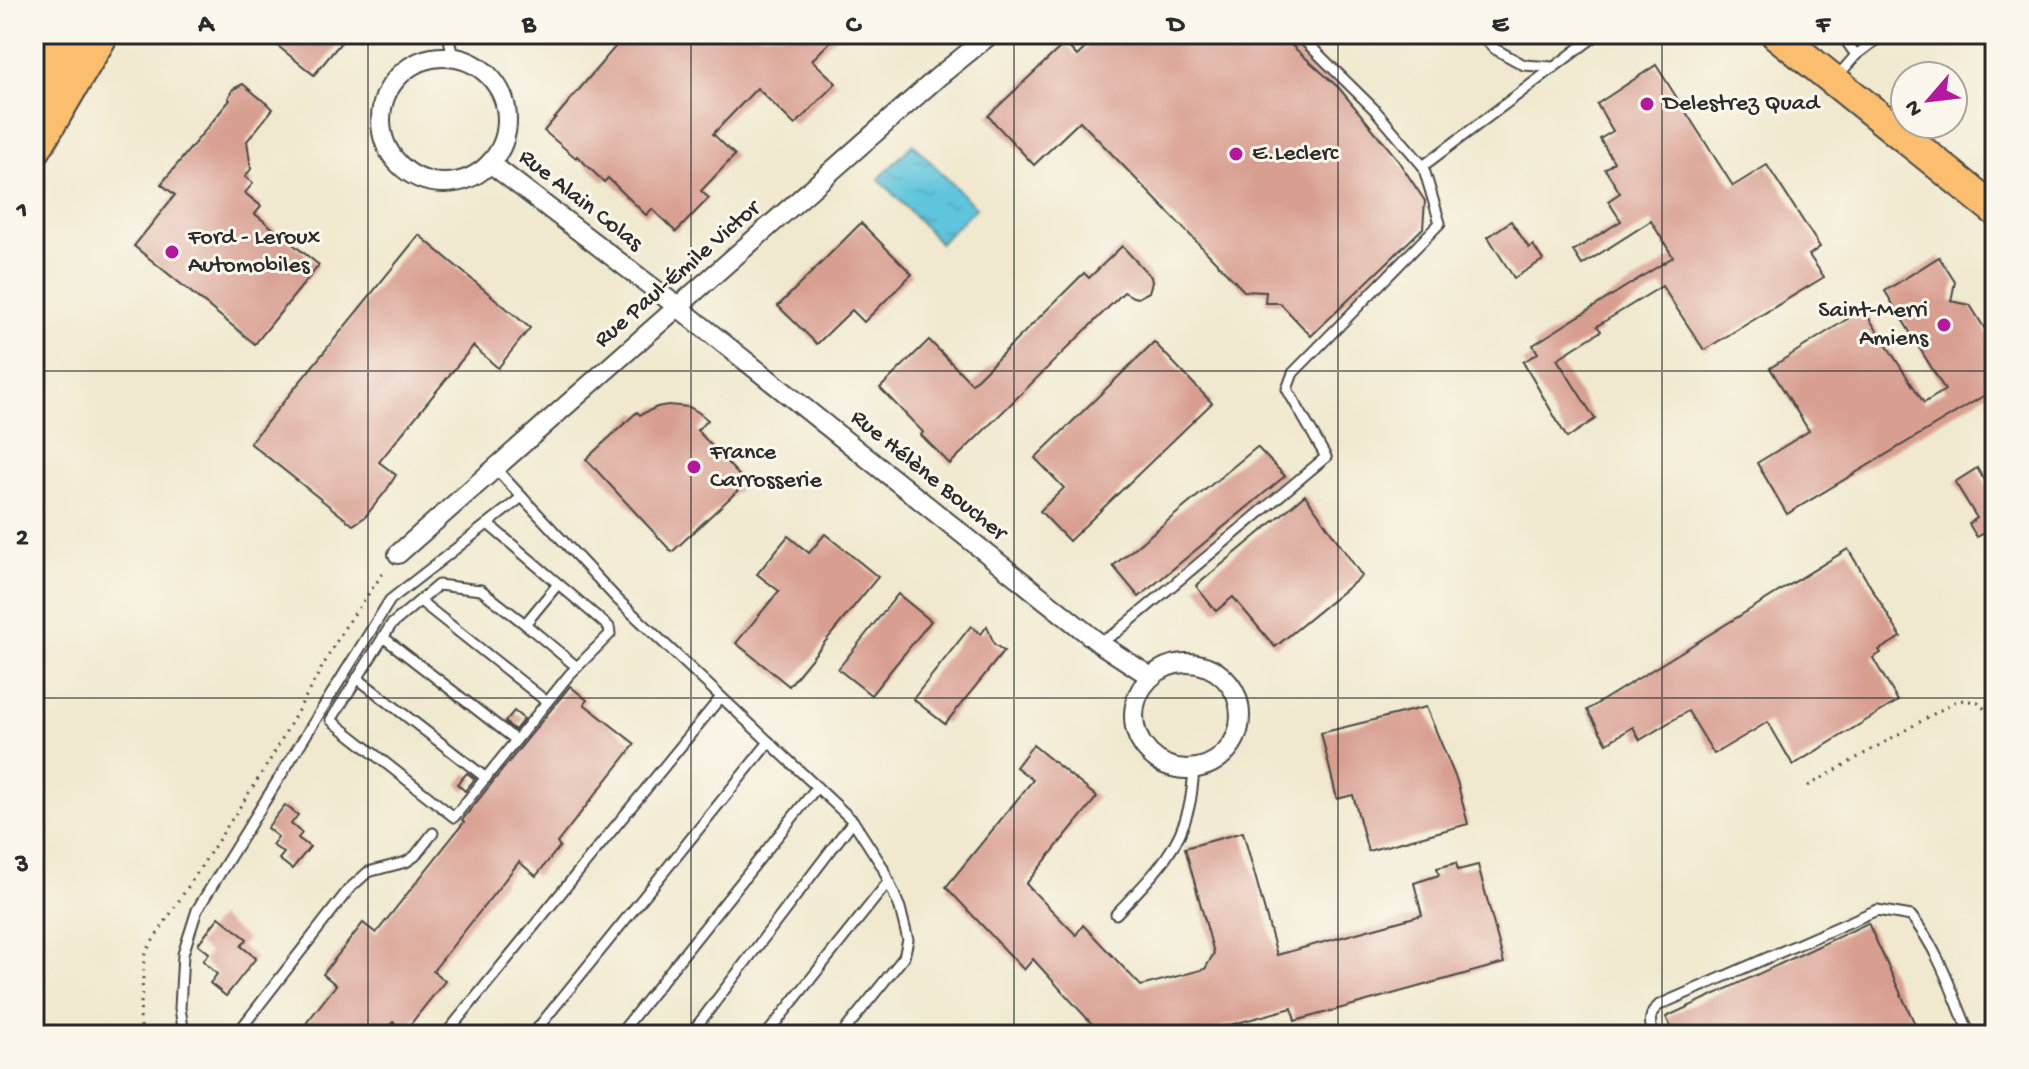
<svg xmlns="http://www.w3.org/2000/svg" width="2029" height="1069" font-family="'Gochi Hand',sans-serif">
	<style>
		.water { fill: url(#water-ripples); stroke: #457884; stroke-width: 2 }
		.building { fill: #d89f91 }
		.lines { fill: none; stroke-linecap: round; stroke-linejoin: round }
		.lane-casing { stroke: #494844; stroke-width: 13 }
		.street-casing { stroke: #494844; stroke-width: 22 }
		.primary-casing { stroke: #494844; stroke-width: 34 }
		.highway-casing { stroke: #494844; stroke-width: 38 }
		.path { stroke: #494844; stroke-width: 3; stroke-dasharray: 2 6; stroke-linecap: butt }
		.lane { stroke: #fff; stroke-width: 9 }
		.street { stroke: #fff; stroke-width: 18 }
		.primary { stroke: #fbbd6e; stroke-width: 30 }
		.highway { stroke: #fbbd6e; stroke-width: 34 }
		.grid { fill: none; stroke: #2b2b2b; stroke-width: 2; stroke-opacity: 0.55 }
		.poi-dot { fill: #b5179e; stroke: #fbf7ec; stroke-width: 3 }
		.labels { text-anchor: middle; dominant-baseline: central; stroke-width: 6; stroke-linejoin: round; paint-order: stroke }
		.poi-label { font-size: 24px; fill: #2b2b2b; stroke: #fbf7ec; text-anchor: start }
		.street-label { font-size: 24px; fill: #2b2b2b; stroke: #fbf7ec }
		.neatline { fill: none; stroke: #2b2b2b; stroke-width: 3 }
		.grid-label { font-size: 26px; text-anchor: middle; font-weight: bold; fill: #2b2b2b }
	</style>
	<defs>
		<pattern id="water-ripples" width="26" height="14" patternUnits="userSpaceOnUse" patternTransform="scale(2)"><rect width="26" height="14" fill="#5fc5dc"/><path d="M2 4q2-2 4 0t4 0M15 11q2-2 4 0t4 0" fill="none" stroke="#53a9bd"/></pattern>
	</defs>
	<rect width="100%" height="100%" fill="#fbf7ec"/>
	<filter id="ink" filterUnits="userSpaceOnUse"><feTurbulence type="fractalNoise" baseFrequency=".0125" numOctaves="2"/><feDisplacementMap in="SourceGraphic" scale="16" xChannelSelector="R" yChannelSelector="G"/><feConvolveMatrix kernelMatrix="1 2 1 2 8 2 1 2 1" color-interpolation-filters="sRGB"/></filter>
	<filter id="wash" filterUnits="userSpaceOnUse"><feTurbulence type="fractalNoise" baseFrequency=".006" numOctaves="4" result="noise"/><feDisplacementMap in="SourceGraphic" scale="32" xChannelSelector="R" yChannelSelector="G"/><feGaussianBlur stdDeviation="1.8" result="paint"/><feColorMatrix in="noise" values="0 0 0 0 0 0 0 0 0 0 0 0 0 0 0 0 0 1.4 0 .05"/><feComposite in="paint" operator="in"/></filter>
	<g filter="url(#wash)">
		<rect width="100%" height="100%" fill="#f0e9cf"/>
		<polygon class="water" points="913,144 976,208 940,243 879,179"/>
		<g id="blocks">
			<g class="building">
				<polygon points="263,34 348,34 314,75"/>
				<polygon points="626,34 838,34 812,60 836,83 795,125 757,88 713,134 735,155 701,191 709,198 676,232 652,209 646,215 608,178 604,182 577,156 576,158 544,131"/>
				<polygon points="1100,34 1279,34 1339,88 1395,156 1425,201 1423,228 1311,336 1280,303 1265,303 1266,292 1244,291 1080,121 1034,165 988,116 1065,43 1077,56"/>
				<polygon points="1656,65 1733,186 1767,165 1820,247 1809,255 1824,277 1704,350 1662,286 1597,326 1601,331 1557,359 1595,419 1567,438 1523,362 1538,353 1533,345 1673,257 1651,221 1582,265 1573,251 1621,221 1608,201 1620,193 1605,169 1614,162 1600,139 1613,131 1597,104"/>
				<polygon points="243,84 273,109 247,141 251,169 245,177 253,183 245,193 261,206 255,214 319,265 255,344 134,246 175,195 161,184 230,100 228,98 233,89"/>
				<polygon points="1511,221 1529,248 1533,245 1543,260 1514,278 1488,237"/>
				<polygon points="861,223 912,274 864,322 852,310 817,344 778,306"/>
				<polygon points="419,235 530,328 498,368 473,346 379,462 396,475 386,491 365,517 353,525 250,443"/>
				<polygon points="1122,246 1151,277 1152,282 1149,292 1138,298 1133,297 1124,292 950,464 921,435 923,432 880,388 929,340 972,384 1084,273 1089,278"/>
				<polygon points="1939,257 1955,282 1951,301 1970,305 1995,345 1995,389 1787,514 1757,463 1809,431 1770,368 1863,309 1924,403 1945,390 1885,291"/>
				<polygon points="1154,342 1212,403 1069,541 1040,511 1064,488 1035,458"/>
				<polygon points="668,405 689,407 698,412 708,420 697,430 746,483 672,552 586,459 637,412 640,415 657,407"/>
				<polygon points="1257,447 1285,476 1139,597 1113,566"/>
				<polygon points="1977,468 1995,499 1995,508 1983,514 1992,529 1977,537 1969,524 1977,518 1955,482"/>
				<polygon points="1305,495 1362,576 1275,647 1233,597 1216,611 1196,586"/>
				<polygon points="825,534 878,577 789,686 736,643 779,591 757,574 788,536 809,553"/>
				<polygon points="1848,549 1901,637 1879,650 1881,653 1873,658 1898,701 1793,765 1768,722 1714,754 1688,711 1640,740 1633,727 1607,743 1587,710"/>
				<polygon points="898,594 931,621 871,695 838,669"/>
				<polygon points="971,626 981,634 987,626 994,644 1004,651 945,724 913,699"/>
				<polygon points="570,686 587,700 584,704 635,744 557,843 560,846 536,876 519,862 433,971 445,981 405,1031 393,1022 383,1035 297,1035 336,985 323,974 363,923 376,933 464,822 462,820"/>
				<polygon points="1426,707 1457,781 1468,824 1368,851 1353,795 1337,799 1321,733"/>
				<polygon points="514,711 524,719 515,730 505,722"/>
				<polygon points="1033,745 1097,797 1026,884 1076,935 1083,925 1141,986 1205,969 1214,953 1185,848 1243,832 1277,955 1422,915 1414,883 1439,875 1437,868 1456,863 1458,870 1478,865 1504,963 1295,1021 1292,1008 1193,1035 1102,1035 1033,959 1024,970 946,887 1033,780 1016,767"/>
				<polygon points="467,773 475,779 465,791 457,784"/>
				<polygon points="285,805 298,815 291,824 302,833 298,838 310,847 292,869 279,859 284,853 272,845 278,837 267,828"/>
				<polygon points="219,917 247,939 241,946 256,958 226,996 210,983 217,974 203,961 209,953 198,944"/>
				<polygon points="1868,923 1920,1035 1675,1035 1666,1017"/>
			</g>
		</g>
	</g>
	<g filter="url(#ink)">
		<use href="#blocks" fill-opacity="0" stroke="#494844" stroke-width="2"/>
		<g class="lines">
			<defs>
				<g id="lane">
					<polyline points="448,34 453,58"/>
					<polyline points="1298,34 1375,110 1423,166"/>
					<polyline points="1480,34 1495,49 1524,65 1552,67"/>
					<polyline points="1982,34 1995,48"/>
					<polyline points="1856,55 1884,34"/>
					<polyline points="1836,78 1856,55 1841,34"/>
					<polyline points="495,468 617,599 853,821 882,866 900,908 908,940 904,957 841,1035"/>
					<polyline points="488,524 609,627 610,634 569,675 454,817 331,720 391,625 438,585 481,590 525,624 558,584"/>
					<polyline points="420,601 547,702"/>
					<polyline points="525,624 577,667"/>
					<polyline points="383,637 516,740"/>
					<polyline points="1099,643 1117,632 1326,457 1287,389 1293,373 1440,223 1423,166 1598,34"/>
					<polyline points="357,678 486,778"/>
					<path d="M1116,914C1148,880 1178,854 1189,807C1192,795 1193,781 1194,769"/>
					<polyline points="184,1035 180,1008 183,954 197,910 390,600 522,497"/>
					<polyline points="236,1035 349,889 368,872 406,862 415,856 433,833"/>
					<polyline points="445,1035 721,697"/>
					<polyline points="532,1035 769,742"/>
					<polyline points="619,1035 817,787"/>
					<polyline points="690,1035 853,821"/>
					<polyline points="766,1035 889,881"/>
					<path d="M1653,1035C1649,1022 1649,1014 1659,1005L1877,910L1911,916C1939,950 1953,995 1970,1035"/>
				</g>
				<g id="street">
					<circle cx="444" cy="120" r="63"/>
					<polyline points="490,163 678,307 1099,643 1151,677"/>
					<polyline points="398,554 938,77 991,34"/>
					<circle cx="1187" cy="716" r="53"/>
				</g>
				<polyline id="primary" points="1776,34 1995,210"/>
				<g id="highway">
					<polyline points="34,89 67,34"/>
					<polyline points="34,148 101,34"/>
				</g>
			</defs>
			<use href="#lane" class="lane-casing"/>
			<use href="#street" class="street-casing"/>
			<use href="#primary" class="primary-casing"/>
			<use href="#highway" class="highway-casing"/>
			<g class="path">
				<polyline points="1808,786 1958,700 1978,702 1995,720"/>
				<polyline points="142,1035 140,1016 145,953 269,762 343,630 386,569"/>
			</g>
			<use href="#lane" class="lane"/>
			<use href="#street" class="street"/>
			<use href="#primary" class="primary"/>
			<use href="#highway" class="highway"/>
		</g>
	</g>
	<path class="grid" d="M368,34V1035M691,34V1035M1014,34V1035M1338,34V1035M1662,34V1035M34,371H1995M34,698H1995"/>
	<g class="poi-dot">
		<circle cx="1647" cy="104" r="8"/>
		<circle cx="1236" cy="154" r="8"/>
		<circle cx="172" cy="252" r="8"/>
		<circle cx="1944" cy="325" r="8"/>
		<circle cx="694" cy="467" r="8"/>
	</g>
	<g class="labels">
		<g class="poi-label">
			<text x="1663" y="104">Delestrez Quad</text>
			<text x="1252" y="154">E.Leclerc</text>
			<text x="188" y="238">Ford - Leroux<tspan x="188" dy="28">Automobiles</tspan></text>
			<text x="1928" y="311" text-anchor="end">Saint-Merri<tspan x="1928" dy="28">Amiens</tspan></text>
			<text x="710" y="453">France<tspan x="710" dy="28">Carrosserie</tspan></text>
		</g>
		<g class="street-label">
			<text transform="translate(580 201) rotate(38)">Rue Alain Colas</text>
			<text transform="translate(678 275) rotate(-41)">Rue Paul-Émile Victor</text>
			<text transform="translate(928 476) rotate(39)">Rue Hélène Boucher</text>
		</g>
	</g>
	<rect width="2029" height="1069" fill="none" stroke="#fbf7ec" stroke-width="88"/>
	<g transform="translate(1929 100) rotate(242)"><circle r="38" fill="#fbf7ec" stroke="#a8a59f" stroke-width="2"/>
	<path d="M0-6L14 30L0 20L-14 30Z" fill="#b5179e"/>
	<text y="-12" font-size="22" font-weight="bold" text-anchor="middle" fill="#2b2b2b">N</text>
	</g>
	<rect x="44" y="44" width="1941" height="981" class="neatline"/>
	<g class="grid-label">
		<text x="206" y="31">A</text>
		<text x="529" y="31">B</text>
		<text x="853" y="31">C</text>
		<text x="1176" y="31">D</text>
		<text x="1500" y="31">E</text>
		<text x="1823" y="31">F</text>
		<text x="22" y="217">1</text>
		<text x="22" y="544">2</text>
		<text x="22" y="871">3</text>
	</g>
</svg>
